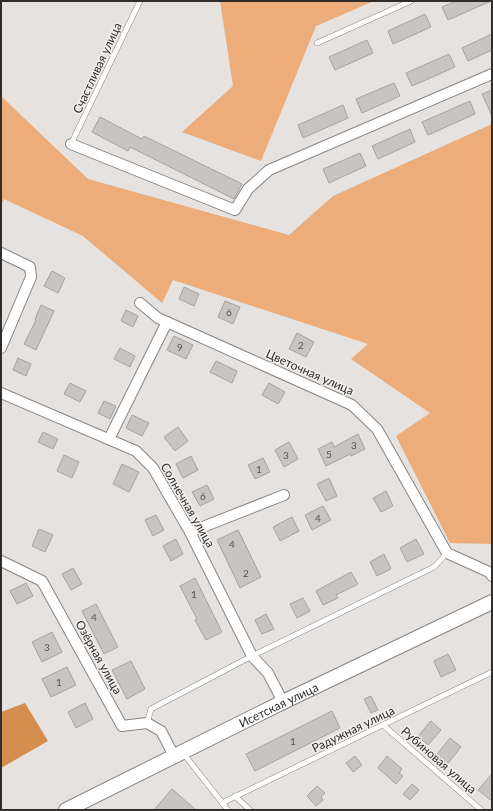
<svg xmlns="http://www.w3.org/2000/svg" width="493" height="811" font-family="Lato,sans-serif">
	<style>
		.green { fill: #ecad7a }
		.water { fill: #d48d4f }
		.building { fill: #c7c4c2; stroke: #a5a2a0 }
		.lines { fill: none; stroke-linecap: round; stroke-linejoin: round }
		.service-casing { stroke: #888583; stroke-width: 6 }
		.minor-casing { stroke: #888583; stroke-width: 12 }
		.secondary-casing { stroke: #888583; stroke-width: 16 }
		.service { stroke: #fff; stroke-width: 5 }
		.minor { stroke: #fff; stroke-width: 10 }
		.secondary { stroke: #fff; stroke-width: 14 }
		.labels { text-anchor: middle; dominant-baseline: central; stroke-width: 3; stroke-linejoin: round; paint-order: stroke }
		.number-label { font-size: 10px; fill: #555452 }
		.street-label { font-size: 12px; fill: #2f2e2d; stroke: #f2efec }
	</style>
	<rect width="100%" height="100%" fill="#e5e2df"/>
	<g class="green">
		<polygon points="220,1 374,1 316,26 261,161 182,132 233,86"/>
		<polygon points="1,96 88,179 289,235 333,196 492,124 492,544 450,543 396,436 430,413 351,359 368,344 173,280 162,303 83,236 4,199 1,205"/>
	</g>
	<polygon class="water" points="25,703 48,741 1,768 1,712"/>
	<g class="building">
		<polygon points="456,1 491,1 448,20 442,7"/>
		<polygon points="425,14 431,27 393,44 388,31"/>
		<polygon points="492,34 492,50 468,61 462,48"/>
		<polygon points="367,40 373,53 335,70 329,57"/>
		<polygon points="449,54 455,67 412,86 406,73"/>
		<polygon points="394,83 400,96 362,113 356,99"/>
		<polygon points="492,90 492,116 482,94"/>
		<polygon points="470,101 475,114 428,135 422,122"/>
		<polygon points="343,105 348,118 303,138 298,125"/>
		<polygon points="100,117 142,139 144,136 242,184 234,199 130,147 128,151 92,132"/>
		<polygon points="410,129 415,142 378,159 372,146"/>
		<polygon points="360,153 366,166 329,183 323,169"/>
		<polygon points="52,271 65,278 58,293 44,286"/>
		<polygon points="184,287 199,294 194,306 179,299"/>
		<polygon points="225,301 240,307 233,324 218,317"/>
		<polygon points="41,305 54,311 36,350 24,344 36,320 35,319"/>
		<polygon points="126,310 138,316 133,327 121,321"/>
		<polygon points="297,333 314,342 306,357 289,349"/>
		<polygon points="174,336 193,345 186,359 167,350"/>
		<polygon points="120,348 135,356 130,367 114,359"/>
		<polygon points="18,358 31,364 26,376 13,370"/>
		<polygon points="216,361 237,371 232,383 210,372"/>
		<polygon points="70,383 86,391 80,402 64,394"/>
		<polygon points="269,383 285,392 278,404 262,395"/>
		<polygon points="104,401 116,406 110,419 98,413"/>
		<polygon points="132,415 149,423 142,436 126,428"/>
		<polygon points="178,427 188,441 175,451 164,437"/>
		<polygon points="43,432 58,439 53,449 38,442"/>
		<polygon points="358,434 365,449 351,456 350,454 326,466 318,449 332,442 334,447"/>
		<polygon points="289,442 298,459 284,467 275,450"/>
		<polygon points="64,455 79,462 72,478 57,471"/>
		<polygon points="191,456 198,470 183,478 176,464"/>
		<polygon points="263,458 270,472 255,479 248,465"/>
		<polygon points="122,464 139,472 129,492 113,484"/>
		<polygon points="329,478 337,496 326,501 317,484"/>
		<polygon points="207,485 214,499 200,506 192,492"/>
		<polygon points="386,491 393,506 381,512 373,498"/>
		<polygon points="323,506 331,520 312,530 305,515"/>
		<polygon points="156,515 164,530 153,536 145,520"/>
		<polygon points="292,517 299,531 280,541 273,527"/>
		<polygon points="39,529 53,535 45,552 32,546"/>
		<polygon points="238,530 261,577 240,588 217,540"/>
		<polygon points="176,539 183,554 171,561 163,546"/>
		<polygon points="416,539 424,554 407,562 400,548"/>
		<polygon points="384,554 391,569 377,576 370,562"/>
		<polygon points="73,568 82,584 71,590 62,574"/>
		<polygon points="351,572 358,584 336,595 338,598 323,605 316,591"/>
		<polygon points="195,578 222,632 206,640 195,620 197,619 180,586"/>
		<polygon points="26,583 33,596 17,604 10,591"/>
		<polygon points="303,598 310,611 297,618 290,604"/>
		<polygon points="96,604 118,647 104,654 82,611"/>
		<polygon points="266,614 274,629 262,634 255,620"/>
		<polygon points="52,632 62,652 42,662 32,642"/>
		<polygon points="448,654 456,670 441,677 434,661"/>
		<polygon points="131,661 145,689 127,699 112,670"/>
		<polygon points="67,667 76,685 51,697 42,679"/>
		<polygon points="371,696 378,710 371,713 364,699"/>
		<polygon points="85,703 93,719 76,728 68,712"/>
		<polygon points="332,711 340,728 255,771 246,754"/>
		<polygon points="431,721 441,730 428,745 418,736"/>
		<polygon points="450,738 461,747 445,767 434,758"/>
		<polygon points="355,756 362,765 353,772 346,763"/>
		<polygon points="387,756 402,769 399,773 403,776 396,784 378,768"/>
		<polygon points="492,774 492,801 478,790"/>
		<polygon points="412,784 419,790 410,800 403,794"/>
		<polygon points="317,786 325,793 321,797 323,800 316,806 307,796"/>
		<polygon points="172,789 196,810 154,810"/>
	</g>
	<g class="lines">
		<defs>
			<g id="service">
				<polyline points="317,43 411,1"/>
				<polyline points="71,144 140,1"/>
				<polyline points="147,723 151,709 252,656 434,567 447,553"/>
				<polyline points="383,725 481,810"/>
				<polyline points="183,753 228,810"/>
				<polyline points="235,796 250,810"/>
				<polyline points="222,803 492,672"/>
			</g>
			<g id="minor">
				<polyline points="71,144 235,210 248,189 269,170 492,74"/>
				<polyline points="1,253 30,267 31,277 1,348"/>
				<polyline points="140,303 158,318 352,405 377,429 447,553 489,572 492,576"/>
				<polyline points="1,393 136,451 153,468 190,532 252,656 268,673 283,702"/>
				<polyline points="109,439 167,322"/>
				<polyline points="190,532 284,495"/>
				<polyline points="1,561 42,581 122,726 147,723 161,731 174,756"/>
			</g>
			<g id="secondary">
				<path id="s1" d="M66,810L283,702L492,602"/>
			</g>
		</defs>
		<use href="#service" class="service-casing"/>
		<use href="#minor" class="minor-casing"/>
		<use href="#secondary" class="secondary-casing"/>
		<use href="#service" class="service"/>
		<use href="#minor" class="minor"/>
		<use href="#secondary" class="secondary"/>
	</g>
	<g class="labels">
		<g class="number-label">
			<text x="229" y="312">6</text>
			<text x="301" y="345">2</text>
			<text x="180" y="347">9</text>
			<text x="354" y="445">3</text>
			<text x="329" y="454">5</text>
			<text x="286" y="455">3</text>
			<text x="259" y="469">1</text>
			<text x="203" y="496">6</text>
			<text x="318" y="518">4</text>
			<text x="232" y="544">4</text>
			<text x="246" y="573">2</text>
			<text x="194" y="594">1</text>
			<text x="94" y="617">4</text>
			<text x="47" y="647">3</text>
			<text x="59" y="682">1</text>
			<text x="293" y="741">1</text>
		</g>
		<g class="street-label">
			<text transform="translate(97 68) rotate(-65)">Счастливая улица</text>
			<text transform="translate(310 372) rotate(24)">Цветочная улица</text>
			<text transform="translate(188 505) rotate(60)">Солнечная улица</text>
			<text transform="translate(99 657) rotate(61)">Озёрная улица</text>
			<text stroke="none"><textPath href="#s1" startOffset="237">Исетская улица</textPath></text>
			<text transform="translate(353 729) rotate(-26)">Радужная улица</text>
			<text transform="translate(439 760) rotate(41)">Рубиновая улица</text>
		</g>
	</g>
	<rect width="493" height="811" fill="none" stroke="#2f2e2d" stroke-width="4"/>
</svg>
